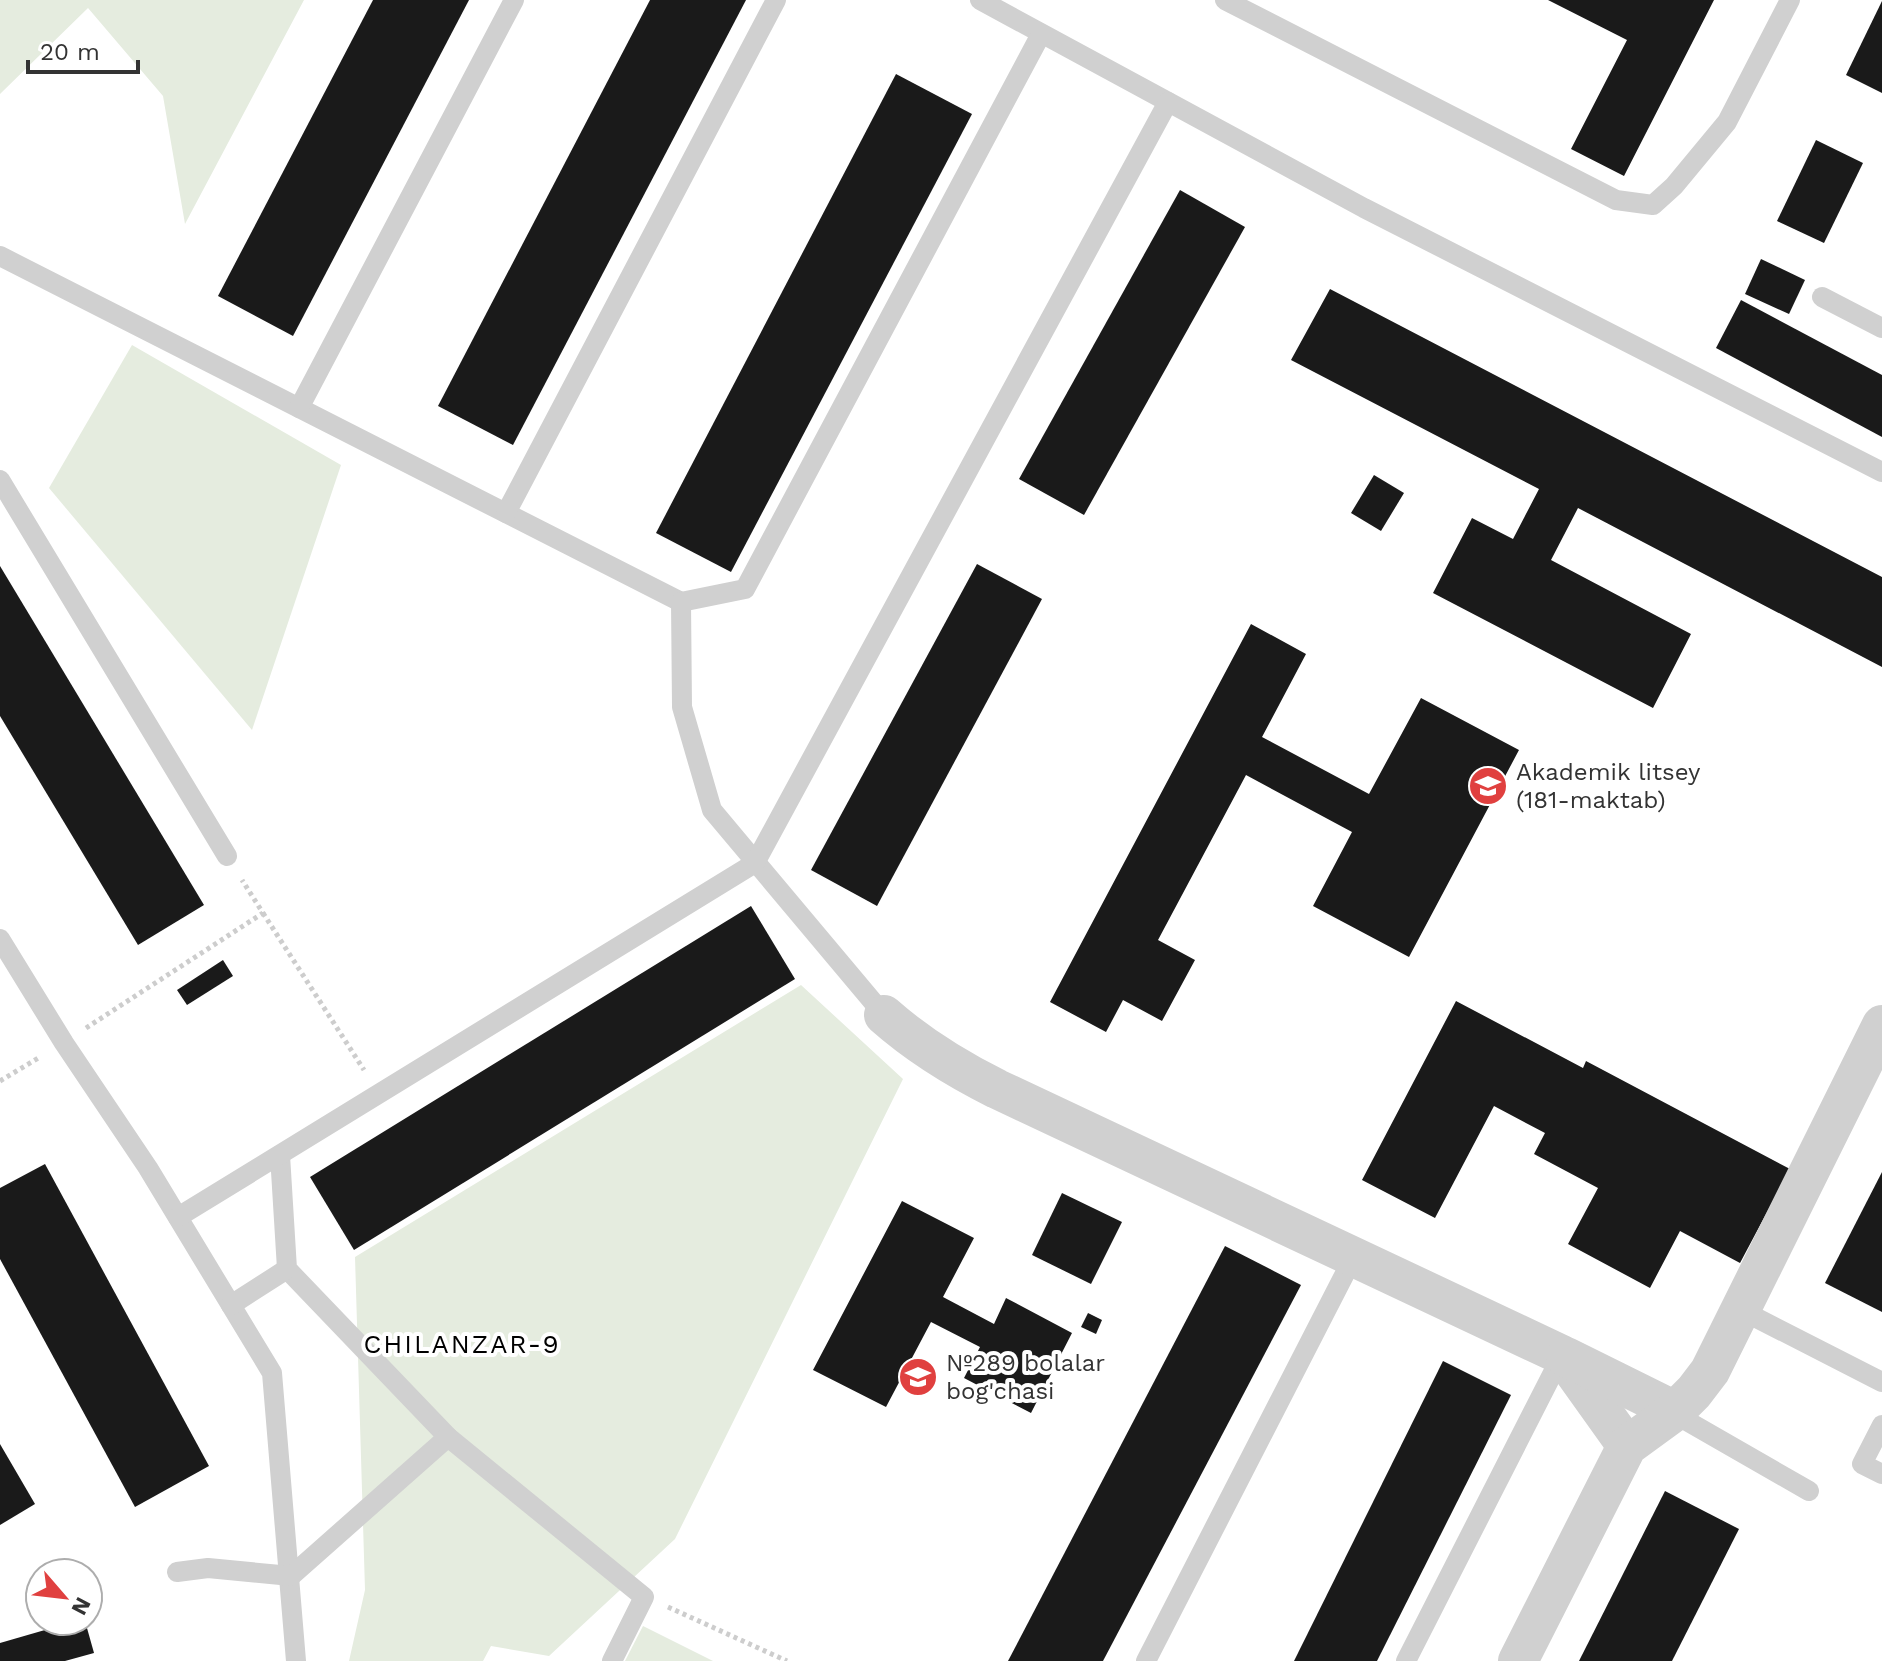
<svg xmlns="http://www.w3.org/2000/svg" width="1882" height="1661" font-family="'Work Sans',sans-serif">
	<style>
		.green { fill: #e5ecdf }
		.building { fill: #1a1a1a }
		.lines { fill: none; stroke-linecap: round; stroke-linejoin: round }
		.path { stroke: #cdcdcd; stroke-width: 5; stroke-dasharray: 4 4; stroke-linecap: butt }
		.lane { stroke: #d0d0d0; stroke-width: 20 }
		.street { stroke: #d0d0d0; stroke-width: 40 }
		.labels { text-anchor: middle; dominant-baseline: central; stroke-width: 8; stroke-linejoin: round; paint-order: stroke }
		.poi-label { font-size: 24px; fill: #333; stroke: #fff; text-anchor: start }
		.neighbourhood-label { font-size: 26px; letter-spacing: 2px; fill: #000; stroke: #fff }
	</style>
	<rect width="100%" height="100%" fill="#fff"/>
	<g class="green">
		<polygon points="0,0 304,0 185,224 163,96 88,8 0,94"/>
		<polygon points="132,345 341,465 252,730 49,488"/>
		<polygon points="801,985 903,1079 675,1539 549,1656 491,1646 483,1661 349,1661 365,1590 355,1257"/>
		<polygon points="643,1626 713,1661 625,1661"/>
	</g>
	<g class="building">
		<polygon points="373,0 469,0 293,336 218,296"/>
		<polygon points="650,0 746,0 513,445 438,406"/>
		<polygon points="1548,0 1714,0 1624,176 1571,149 1627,40"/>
		<polygon points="1882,1 1882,93 1846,75"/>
		<polygon points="896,74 972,114 731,572 656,533"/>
		<polygon points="1816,140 1863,163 1824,243 1777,221"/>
		<polygon points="1180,190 1245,227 1084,515 1019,479"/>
		<polygon points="1761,259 1805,280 1789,314 1745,294"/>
		<polygon points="1330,289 1882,577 1882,667 1578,508 1551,560 1691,634 1653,708 1433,593 1472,518 1513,539 1539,489 1291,360"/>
		<polygon points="1741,300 1882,375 1882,437 1716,348"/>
		<polygon points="1374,475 1404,493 1381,531 1351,513"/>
		<polygon points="977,564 1042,599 877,906 811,870"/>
		<polygon points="0,566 204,905 138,945 0,716"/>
		<polygon points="1251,624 1306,654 1262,737 1369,794 1421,698 1519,750 1409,957 1313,906 1352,832 1246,775 1158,940 1195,960 1162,1021 1123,1000 1106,1032 1050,1002"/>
		<polygon points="751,906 795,979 354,1250 310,1177"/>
		<polygon points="223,960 233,976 187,1005 177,990"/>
		<polygon points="1456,1001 1583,1068 1586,1061 1790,1169 1740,1263 1680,1231 1650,1288 1568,1244 1598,1188 1534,1154 1545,1133 1494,1106 1435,1218 1362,1180"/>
		<polygon points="45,1164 209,1466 135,1507 0,1259 0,1188"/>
		<polygon points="1882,1172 1882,1312 1825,1283"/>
		<polygon points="1062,1193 1122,1222 1091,1284 1032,1255"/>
		<polygon points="902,1201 974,1238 943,1297 994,1324 1006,1298 1072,1333 1031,1413 964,1378 980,1347 931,1322 886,1407 813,1370"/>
		<polygon points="1225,1246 1301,1285 1103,1661 1008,1661"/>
		<polygon points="1088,1313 1102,1320 1096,1334 1081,1327"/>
		<polygon points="1443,1361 1511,1395 1377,1661 1294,1661"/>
		<polygon points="0,1444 35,1504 0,1525"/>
		<polygon points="1665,1491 1739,1529 1672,1661 1579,1661"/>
		<polygon points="76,1621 85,1621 94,1653 65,1661 0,1661 0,1643"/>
	</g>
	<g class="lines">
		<g class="path">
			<polyline points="263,913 364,1070"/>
			<polyline points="86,1028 263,913 242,880"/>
			<polyline points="0,1081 40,1057"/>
			<polyline points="668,1607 787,1661"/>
		</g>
		<g class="lane">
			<polyline points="980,0 1364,208 1882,472"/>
			<polyline points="1225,0 1616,200 1653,205 1674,186 1727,122 1790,0"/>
			<polyline points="0,256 681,602 745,589 1041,34"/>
			<polyline points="1822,297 1882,328"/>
			<polyline points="299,408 514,0"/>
			<polyline points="0,480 227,856"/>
			<polyline points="506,513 776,0"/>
			<polyline points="681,602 682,707 712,810 884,1015"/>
			<polyline points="0,939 64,1043 148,1168 272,1373 296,1661"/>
			<polyline points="280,1155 287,1269 448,1437"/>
			<polyline points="178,1217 755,863 1168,102"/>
			<polyline points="231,1305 287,1269"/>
			<polyline points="1741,1310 1882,1382"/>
			<polyline points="1675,1411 1687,1421 1809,1491"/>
			<polyline points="1882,1425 1862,1464 1882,1474"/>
			<polyline points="177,1572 208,1568 291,1576 448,1437 644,1597 612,1661"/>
			<polyline points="1146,1661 1354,1256"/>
			<polyline points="1406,1661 1562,1355"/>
		</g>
		<g class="street">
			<path d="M884,1015C919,1046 955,1068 997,1089L1562,1355L1627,1446"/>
			<polyline points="1566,1357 1675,1411"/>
			<polyline points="1518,1661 1627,1446 1675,1411 1694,1392 1710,1371 1882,1025"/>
		</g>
	</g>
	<defs>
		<symbol id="university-disc" viewBox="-11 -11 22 22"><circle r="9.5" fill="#e0403f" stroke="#fff"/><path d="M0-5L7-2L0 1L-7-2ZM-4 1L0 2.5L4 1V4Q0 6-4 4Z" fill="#fff"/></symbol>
		<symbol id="school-disc" viewBox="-11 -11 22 22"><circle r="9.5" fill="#e0403f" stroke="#fff"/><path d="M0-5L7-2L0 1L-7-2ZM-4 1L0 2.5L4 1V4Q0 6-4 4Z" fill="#fff"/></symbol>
	</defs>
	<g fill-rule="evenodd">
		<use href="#university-disc" x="1466" y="764" width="44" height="44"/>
		<use href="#school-disc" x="896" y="1355" width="44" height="44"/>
	</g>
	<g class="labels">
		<g class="poi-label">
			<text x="1516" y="772">Akademik litsey<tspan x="1516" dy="28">(181-maktab)</tspan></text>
			<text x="946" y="1363">№289 bolalar<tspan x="946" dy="28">bog'chasi</tspan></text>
		</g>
		<g class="neighbourhood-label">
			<text x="462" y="1344">CHILANZAR-9</text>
		</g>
	</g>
	<g transform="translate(64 1597) rotate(118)"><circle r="38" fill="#ffffff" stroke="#adadad" stroke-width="2"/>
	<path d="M0-6L14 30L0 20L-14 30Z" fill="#e0403f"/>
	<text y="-12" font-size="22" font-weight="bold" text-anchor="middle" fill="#333333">N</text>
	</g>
	<path d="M28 60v12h110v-12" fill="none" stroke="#333333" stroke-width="4"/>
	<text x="40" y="60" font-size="24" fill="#333333" stroke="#ffffff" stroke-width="6" paint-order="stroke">20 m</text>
</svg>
